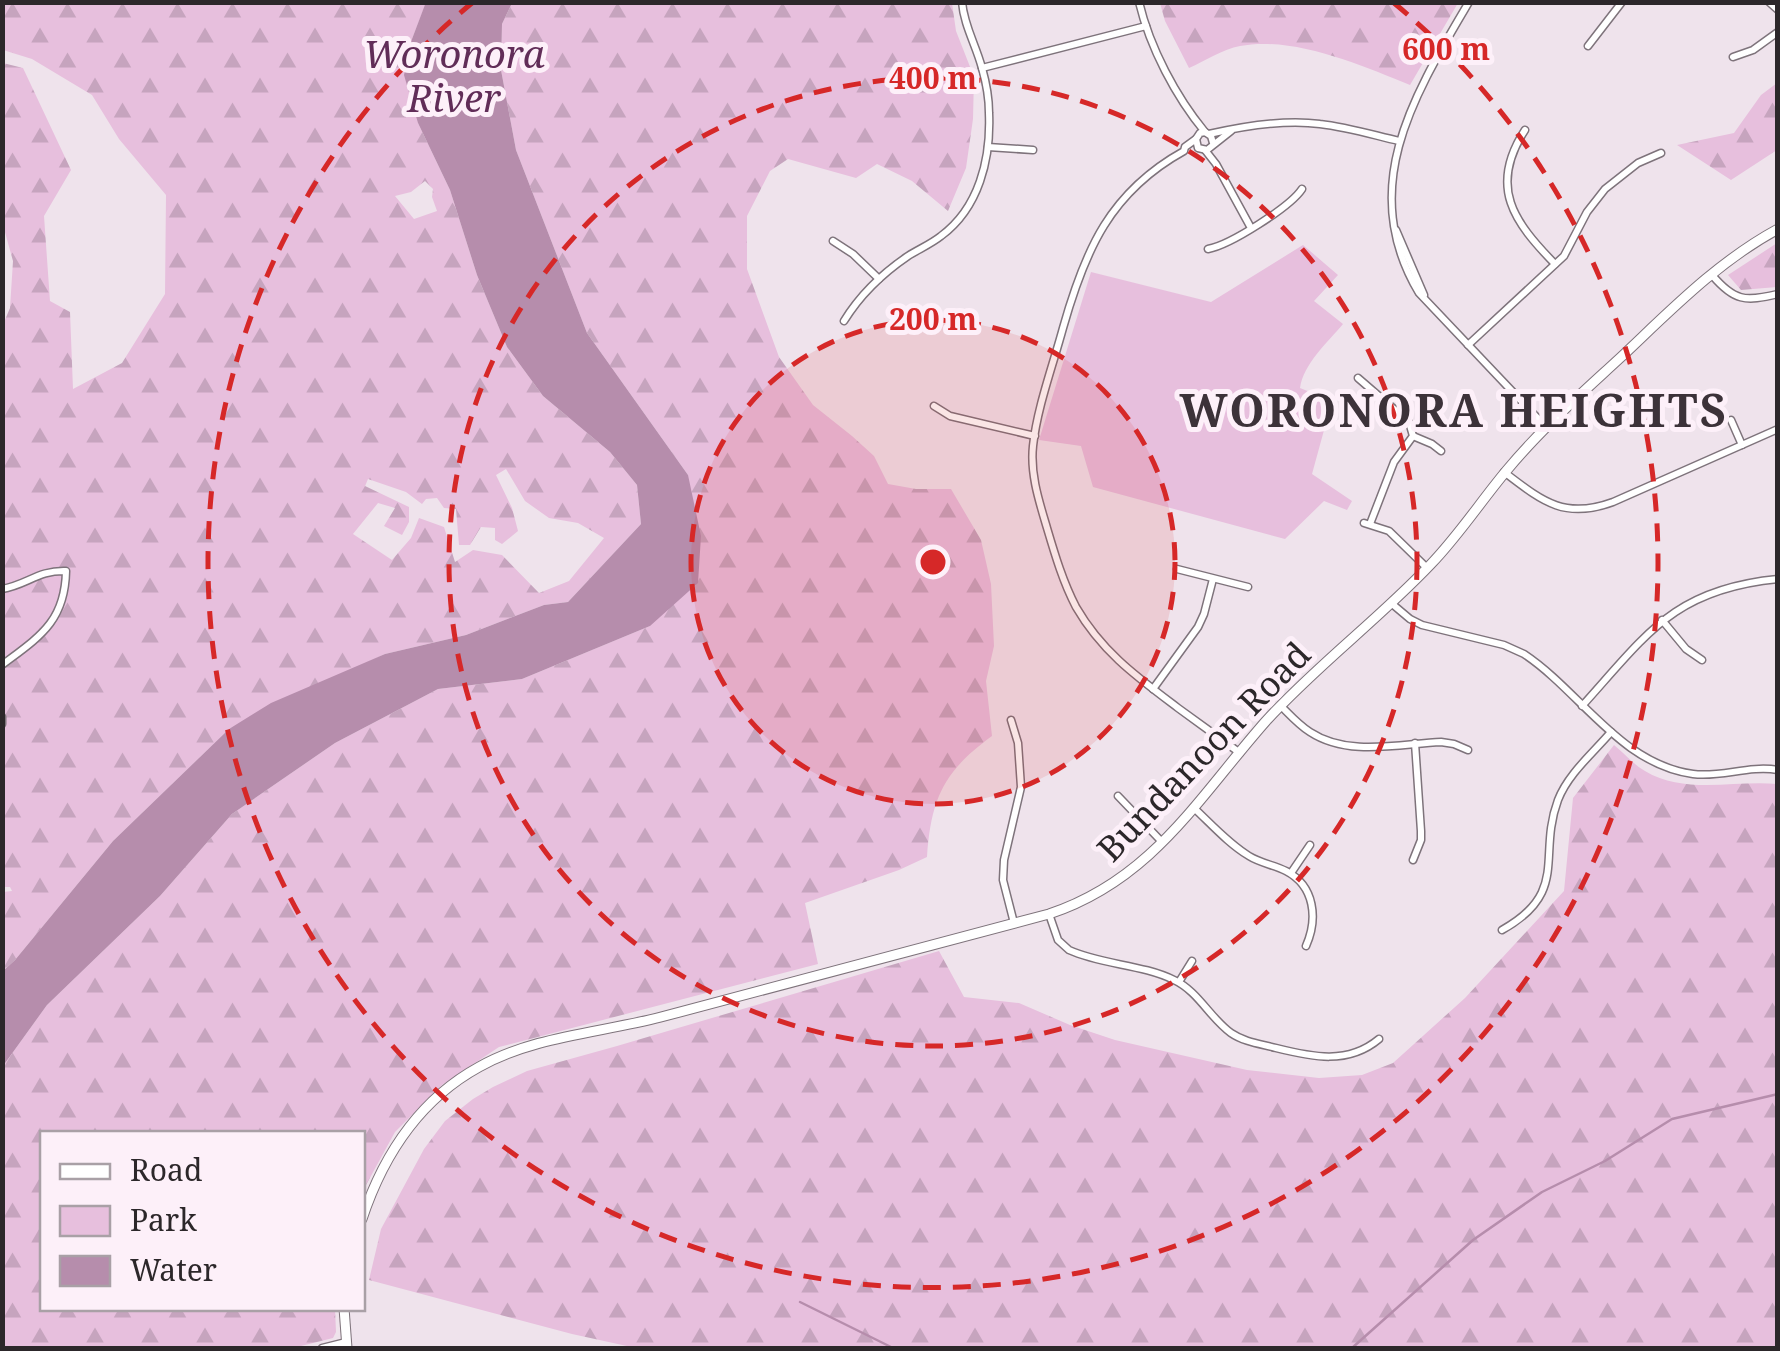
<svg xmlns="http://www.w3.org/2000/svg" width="1780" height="1351" font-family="'Noto Serif',serif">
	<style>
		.forest { fill: url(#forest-firs); fill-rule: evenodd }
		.park { fill: #e7bfdd }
		.water { fill: #b68dac }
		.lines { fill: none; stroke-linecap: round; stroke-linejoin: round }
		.stream { stroke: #b68dac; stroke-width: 2.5 }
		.minor-casing { stroke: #7e737b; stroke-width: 9 }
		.tertiary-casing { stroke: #7e737b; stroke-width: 11 }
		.minor { stroke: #fff; stroke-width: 6 }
		.tertiary { stroke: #fff; stroke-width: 9 }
		.ring { fill: none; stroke: #d62828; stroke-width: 5; stroke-dasharray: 18 12 }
		.labels { text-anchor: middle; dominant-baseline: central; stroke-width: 10; stroke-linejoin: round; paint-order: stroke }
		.street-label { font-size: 35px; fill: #2c272a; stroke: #fdf0f9 }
		.water-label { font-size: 38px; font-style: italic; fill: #612d58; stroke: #fdf0f9 }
		.district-label { font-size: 45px; font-weight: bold; letter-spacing: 2.5px; fill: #3c3239; stroke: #fdf0f9 }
		.centre { fill: #d62828; stroke: #fdf0f9; stroke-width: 5 }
		.ring-label { font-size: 30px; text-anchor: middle; font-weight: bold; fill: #d62828; stroke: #fdf0f9; stroke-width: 10; stroke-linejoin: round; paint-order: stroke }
	</style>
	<defs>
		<pattern id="forest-firs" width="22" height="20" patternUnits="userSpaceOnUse" patternTransform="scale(2.5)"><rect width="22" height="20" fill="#e7bfdd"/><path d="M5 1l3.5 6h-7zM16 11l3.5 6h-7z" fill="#c6a4be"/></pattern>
	</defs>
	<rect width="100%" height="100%" fill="#efe3ec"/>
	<g class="forest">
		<path d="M3,3H426L412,39L418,123L450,190L477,275L507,347L543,396L610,452L637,485L641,524L568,602L544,605L466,635L385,654L229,729L113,841L15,960L3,971L2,902L5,897L3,892L12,891L10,887H2V327L10,308L13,261L3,225V63L23,68L71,170L44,216L50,301L70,312L73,389L122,363L165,294L166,195L119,139L92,95L32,59L3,50ZM425,181L433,189L432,197L437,211L414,219L395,196L411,192ZM506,469L525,501L549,518L578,523L604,538L569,581L539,593L502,555L473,550L455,562L444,527L419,518L411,538L392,560L353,534L378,503L395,508L384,526L402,535L409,522V507L365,486L368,479L406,492L422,504L426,499L437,498L444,508L456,509L459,545H470L481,527L495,528V540L502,544L518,531L512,508L496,475Z"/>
		<path d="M512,3H952L956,31L974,77L973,119L966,168L948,211L912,181L877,164L856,178L788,159L770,171L747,216V269L779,357L813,405L852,436L874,456L888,484L916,489H951L981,540L991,584L994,646L986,681L992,736C944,771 931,798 927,857L899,870L805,903L818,964L499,1047L442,1085L395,1132L366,1185L363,1199L362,1134H42V1308L335,1309L336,1332L333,1338L293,1348H3V1066L47,1005L160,896L232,814L335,743L438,689L522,679L650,626L688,475L587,333L516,150L501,70L502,24Z"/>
		<path d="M1160,3V2L1458,3L1410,85C1360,65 1294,36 1240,46C1223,49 1205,61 1189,68L1165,21Z"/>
		<polygon points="1777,83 1777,150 1731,180 1677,145 1734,133 1761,95"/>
		<polygon points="1777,243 1777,287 1741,290 1728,275"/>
		<path d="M1614,745C1624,753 1634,765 1645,771C1685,795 1734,780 1777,784V1348H636L572,1334L369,1280L381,1229L424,1149L445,1121L473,1099L493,1087L527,1071L617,1046L939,951L964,997L1019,1003L1070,1025L1115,1040L1247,1070L1319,1078L1362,1075L1393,1063L1465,998L1564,891L1573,798Z"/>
	</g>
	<path class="park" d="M1303,245L1338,275L1314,301L1343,324C1328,342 1303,364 1300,388L1332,401L1312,474L1352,501L1347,510L1324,501L1285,539L1093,487L1081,446L1039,440L1091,272L1211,302Z"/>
	<polygon class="water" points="426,2 512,3 502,24 501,70 516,150 587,333 688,475 701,536 698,583 650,626 522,679 438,689 335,743 232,814 160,896 47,1005 3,1066 3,971 15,960 113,841 229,729 271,703 385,654 466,635 544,605 568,602 641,524 637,485 610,452 543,396 507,347 477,275 450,190 418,123 404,75 412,39"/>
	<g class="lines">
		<g class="stream">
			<polyline points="800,1302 893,1348"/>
			<polyline points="1352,1348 1473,1240 1542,1192 1605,1161 1672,1119 1778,1094"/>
		</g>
		<defs>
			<g id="minor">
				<path d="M1139,2C1150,48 1176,97 1205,132"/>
				<path d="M1469,2C1414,95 1356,188 1419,293L1546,427"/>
				<polyline points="1769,2 1778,10"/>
				<polyline points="1588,46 1622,2"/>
				<polyline points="1733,57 1753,50 1778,32"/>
				<polyline points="982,68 1146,26"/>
				<path d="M1525,130C1488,187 1514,222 1555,264"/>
				<path d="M1209,134C1244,126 1284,119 1320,124C1347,127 1373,135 1399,141"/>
				<path d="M1196,139L1185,147L1184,151C1110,192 1085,250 1063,328C1053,365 1037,408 1033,446C1030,474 1039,501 1047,528C1055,555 1063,582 1076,607C1102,652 1137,677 1178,708C1199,723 1219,738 1240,753"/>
				<polyline points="1213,143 1211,136 1205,132 1200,133 1196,139 1198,148 1207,150 1231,131"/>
				<polyline points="988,147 1033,150"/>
				<polyline points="1205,150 1216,164 1251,228"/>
				<polyline points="1396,230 1424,295"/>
				<polyline points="833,241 853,254 879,279"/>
				<path d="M1208,249C1230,245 1290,207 1302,189"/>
				<path d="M1712,275C1734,301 1745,302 1778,294"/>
				<path d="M844,321C860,295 883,273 908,256C919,249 931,244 941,236C979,208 991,159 989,113C989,98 986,82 982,68C976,45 964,26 962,2"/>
				<polyline points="1468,345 1564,256 1587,212 1605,189 1638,163 1661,153"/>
				<polyline points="1358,378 1409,422 1413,436 1394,462 1370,524"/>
				<polyline points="934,406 950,416 1035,436"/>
				<polyline points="1731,420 1742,445"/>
				<polyline points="1413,436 1432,444 1441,451"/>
				<path d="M1504,472C1542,501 1564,520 1613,502L1778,429"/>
				<polyline points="1364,523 1389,531 1427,568"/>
				<polyline points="1177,569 1248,587"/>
				<path d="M2,589C27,585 38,570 66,571C65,622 39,637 2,665"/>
				<path d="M1391,603L1410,619L1422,625L1504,645L1524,654C1581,692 1620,764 1693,774C1721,778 1748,765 1778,770"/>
				<polyline points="1662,620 1686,649 1702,660"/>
				<polyline points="1153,689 1198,627 1204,614 1213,579"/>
				<path d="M1281,706C1290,715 1299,725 1310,732C1348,757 1399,744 1441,742L1454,744L1468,750"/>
				<path d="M1582,706C1647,634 1674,589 1778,579"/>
				<polyline points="2,717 2,724"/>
				<polyline points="1011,720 1018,743 1021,787 1004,860 1003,880 1014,923"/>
				<polyline points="1118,796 1162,842"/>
				<path d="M1195,809C1212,825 1229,844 1249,856C1260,863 1274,865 1286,871C1315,886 1318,919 1306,946"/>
				<polyline points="1413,860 1421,840 1421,831 1415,743"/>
				<polyline points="1291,873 1310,845"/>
				<path d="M1049,914L1058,940L1069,950C1102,965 1141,964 1174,980C1198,991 1210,1018 1231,1033C1244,1042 1261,1044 1276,1048C1312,1057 1348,1065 1379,1039"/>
				<path d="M1502,930C1570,892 1537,856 1558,800C1568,774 1593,753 1611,732"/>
				<polyline points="1179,982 1192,961"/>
				<polyline points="322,1348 346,1342"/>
			</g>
			<g id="tertiary">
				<path d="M362,1219C383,1156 419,1100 479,1067C534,1036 600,1033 661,1017C790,983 919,948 1049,914C1152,880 1198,798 1266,721C1317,665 1379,619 1431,564C1459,535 1481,501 1507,470C1541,429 1581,394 1620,358C1669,312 1717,262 1778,229"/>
				<polyline points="344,1308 347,1348"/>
			</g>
		</defs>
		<use href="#minor" class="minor-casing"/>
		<use href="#tertiary" class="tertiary-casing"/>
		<use href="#minor" class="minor"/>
		<use href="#tertiary" class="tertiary"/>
	</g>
	<circle cx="933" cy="562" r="242" fill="#d62828" fill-opacity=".12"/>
	<g class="ring">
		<circle cx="933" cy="562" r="242"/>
		<circle cx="933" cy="562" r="484"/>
		<path d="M1394 3A725 725 0 1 1 472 3"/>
	</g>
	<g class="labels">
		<g class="street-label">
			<text transform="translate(1203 751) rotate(-46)">Bundanoon Road</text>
		</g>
		<g class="water-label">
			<text x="454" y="53">Woronora<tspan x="454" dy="44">River</tspan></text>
		</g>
		<g class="district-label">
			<text x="1454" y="409">WORONORA HEIGHTS</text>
		</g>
	</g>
	<circle cx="933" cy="562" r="15" class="centre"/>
	<g class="ring-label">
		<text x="1446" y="60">600 m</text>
		<text x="933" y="89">400 m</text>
		<text x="933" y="330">200 m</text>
	</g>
	<rect width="1780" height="1351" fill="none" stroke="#2c272a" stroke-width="10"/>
	<rect x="40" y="1131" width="325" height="180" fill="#fdf0f9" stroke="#a9a0a6" stroke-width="2.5"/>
	<rect x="60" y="1164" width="50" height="15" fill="#ffffff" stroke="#a9a0a6" stroke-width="2.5"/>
	<text x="130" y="1181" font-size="30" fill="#2c272a">Road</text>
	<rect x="60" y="1206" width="50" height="30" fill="#e7bfdd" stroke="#a9a0a6" stroke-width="2.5"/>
	<text x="130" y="1231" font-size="30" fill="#2c272a">Park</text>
	<rect x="60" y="1256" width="50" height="30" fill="#b68dac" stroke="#a9a0a6" stroke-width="2.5"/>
	<text x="130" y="1281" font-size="30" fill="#2c272a">Water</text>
</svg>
